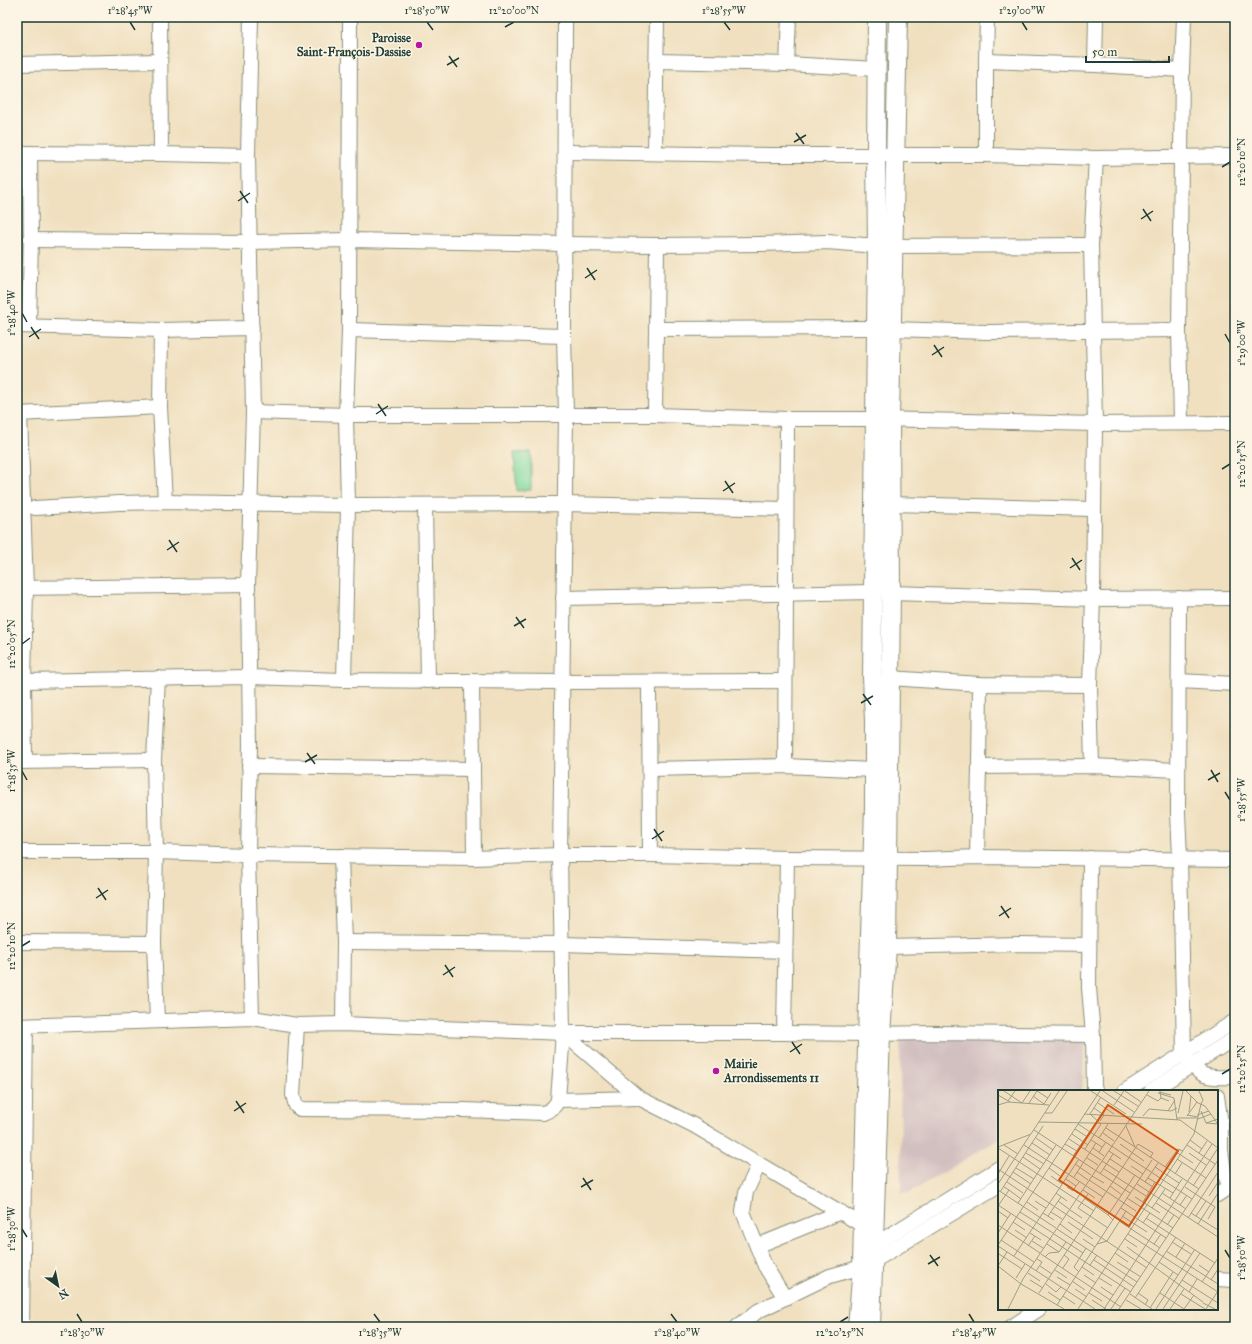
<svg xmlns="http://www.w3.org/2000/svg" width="1252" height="1344" font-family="'IM FELL Great Primer',serif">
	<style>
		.industrial { fill: #d2bfc0 }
		.park { fill: #7dd79d; stroke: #4e8a68 }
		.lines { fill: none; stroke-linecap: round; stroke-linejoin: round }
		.minor-casing { stroke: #888e7a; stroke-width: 16 }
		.major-casing { stroke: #888e7a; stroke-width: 20 }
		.minor { stroke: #fff; stroke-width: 14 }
		.major { stroke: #fff; stroke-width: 18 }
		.ticks { fill: none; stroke: #1f3d34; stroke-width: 1.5 }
		.poi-dot { fill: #b5179e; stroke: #fcf5e5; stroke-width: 1.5 }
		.labels { text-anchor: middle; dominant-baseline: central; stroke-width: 3; stroke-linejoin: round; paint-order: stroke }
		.poi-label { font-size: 12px; font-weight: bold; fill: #1f3d34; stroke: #fcf5e5; text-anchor: end }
		.inset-road { fill: none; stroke: #9c9f88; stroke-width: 1 }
		.view { fill: #d45610; fill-opacity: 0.15; stroke: #d45610; stroke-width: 2 }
		.inset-edge { fill: none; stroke: #1f3d34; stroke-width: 2 }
		.neatline { fill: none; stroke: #1f3d34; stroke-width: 1.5 }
		.ticks-label { font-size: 10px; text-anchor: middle; fill: #1f3d34 }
	</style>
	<rect width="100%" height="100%" fill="#fcf5e5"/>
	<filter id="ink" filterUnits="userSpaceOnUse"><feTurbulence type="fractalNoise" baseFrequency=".025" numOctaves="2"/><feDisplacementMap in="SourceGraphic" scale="8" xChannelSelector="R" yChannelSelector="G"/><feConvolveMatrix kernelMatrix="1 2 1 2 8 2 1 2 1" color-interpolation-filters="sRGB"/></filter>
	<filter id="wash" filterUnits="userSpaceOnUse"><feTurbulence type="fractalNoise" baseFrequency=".012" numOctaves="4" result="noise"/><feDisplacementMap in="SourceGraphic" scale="16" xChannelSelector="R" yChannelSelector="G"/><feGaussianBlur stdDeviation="0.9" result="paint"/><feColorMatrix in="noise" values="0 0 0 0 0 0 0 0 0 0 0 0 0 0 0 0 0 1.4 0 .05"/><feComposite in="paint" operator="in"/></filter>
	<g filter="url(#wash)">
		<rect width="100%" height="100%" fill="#f0e0c0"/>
		<polygon class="industrial" points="900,1037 1085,1040 1082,1089 1079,1091 999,1091 999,1139 909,1193 901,1192"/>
		<polygon class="park" points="531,452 531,490 517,491 514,453"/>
	</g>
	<g filter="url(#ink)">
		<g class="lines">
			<defs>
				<g id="minor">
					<polyline points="160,17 161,154"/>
					<polyline points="251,17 248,156 253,412 248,585 250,744 248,855 252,1018"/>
					<polyline points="657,61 787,64 877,69"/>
					<polyline points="986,61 987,17"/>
					<polyline points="17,64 160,61"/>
					<polyline points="787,64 789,17"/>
					<polyline points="1095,65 1096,17"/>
					<polyline points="565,152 767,155 986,155 1096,158 1235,156"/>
					<polyline points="17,153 161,154 248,156"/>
					<polyline points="655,153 657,17"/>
					<polyline points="986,155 986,61 1095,65 1182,70"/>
					<polyline points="31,240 251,242 348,240 564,244 657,245 760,244 827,242 877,246"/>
					<polyline points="894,246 1091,245"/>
					<polyline points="17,326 161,330 252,328"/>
					<polyline points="29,326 31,240 30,153"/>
					<polyline points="657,329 876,328"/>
					<polyline points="892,329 987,332 1179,330"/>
					<polyline points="161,330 160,407 165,502"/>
					<polyline points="349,330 564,336"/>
					<polyline points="253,412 346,415 655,415 787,419 875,419 1095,424 1235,423"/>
					<polyline points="17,414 160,407"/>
					<polyline points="20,414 26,588 24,681 25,761"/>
					<polyline points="655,415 657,245"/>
					<polyline points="1181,422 1179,330 1182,70 1184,17"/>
					<polyline points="891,504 1094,509"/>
					<polyline points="425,505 428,681"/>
					<polyline points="35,508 119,503 165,502 348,505 564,504 786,509"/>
					<polyline points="17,588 248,585"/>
					<polyline points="891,593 1093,599 1235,598"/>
					<polyline points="563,598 872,592"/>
					<path d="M1179,598L1178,813L1180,858L1184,1053C1199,1079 1207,1078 1235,1077"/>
					<polyline points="889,678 980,684 1090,685"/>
					<polyline points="344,680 348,505 346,415 349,330 350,17"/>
					<polyline points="24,681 249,677 344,680 562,682 785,681"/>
					<polyline points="1179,681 1235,684"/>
					<polyline points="472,682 474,858"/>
					<polyline points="649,683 650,855"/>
					<polyline points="17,762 154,760"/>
					<polyline points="249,766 473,769"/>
					<polyline points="785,766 787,419"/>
					<polyline points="1092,766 1090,685 1093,599 1095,424 1091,245 1096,158"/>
					<polyline points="979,767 1092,766 1178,770"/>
					<polyline points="651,769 785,766 873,770"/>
					<polyline points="17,852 156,852 248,855 474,858 560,855 650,855 787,858 926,859 977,857 1235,860"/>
					<polyline points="341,856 344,942 343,1024"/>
					<polyline points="977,857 979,767 980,684"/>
					<polyline points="1090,858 1089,988 1093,1035 1094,1087 1096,1091"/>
					<polyline points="17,942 154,943"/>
					<polyline points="344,942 562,944 785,951"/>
					<polyline points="887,947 1020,944 1089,945"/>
					<polyline points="157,1021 154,943 156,852 154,760 158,678"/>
					<path d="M297,1025L293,1095L296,1106L300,1109L464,1110L543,1113C551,1110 555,1107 558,1100L563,1033L560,855L566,414L564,336L565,17"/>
					<polyline points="17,1026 252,1018 297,1025 343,1024 563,1033 784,1033 868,1034 936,1033 1093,1035"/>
					<polyline points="563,1033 639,1098 693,1125 862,1225"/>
					<polyline points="784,1033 787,858"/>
					<polyline points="1125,1091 1235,1021"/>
					<polyline points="1151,1091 1235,1038"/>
					<polyline points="1217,1096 1221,1124 1221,1149 1224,1173 1230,1187 1235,1187"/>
					<polyline points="558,1100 639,1098"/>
					<polyline points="759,1164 746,1192 743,1212 765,1266 785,1298"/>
					<polyline points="1217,1195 1235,1183"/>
					<polyline points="757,1246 841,1212"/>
					<polyline points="866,1250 999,1168"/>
					<polyline points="1217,1279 1235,1280"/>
					<polyline points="22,1327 26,1026"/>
					<polyline points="737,1327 758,1311 830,1276 862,1267 874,1261 999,1185"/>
					<polyline points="1011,1327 1039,1309"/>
				</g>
				<g id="major">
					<polyline points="857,1327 862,1267 868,999 874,808 874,720 872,677 877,246 876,155 877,17"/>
					<polyline points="871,1327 881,1034 887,947 891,593 890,419 898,17"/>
				</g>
			</defs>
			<use href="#minor" class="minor-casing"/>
			<use href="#major" class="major-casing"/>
			<use href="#minor" class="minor"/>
			<use href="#major" class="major"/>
		</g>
	</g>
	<path class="ticks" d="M130,22L135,30M427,22L433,30M724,22L730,30M1022,22L1027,30M505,27L514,22M449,56L457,67M447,65L459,58M796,133L804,144M794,142L806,135M1222,167L1230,162M240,191L248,203M238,201L250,193M1143,209L1151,221M1141,219L1153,211M587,268L595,280M585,278L597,270M22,313L27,322M31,327L39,339M1225,334L1230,343M29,337L41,329M934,345L942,357M932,355L944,347M378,404L386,416M376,414L388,406M1222,469L1230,464M725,481L733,493M723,491L735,483M169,540L177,552M167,550L179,542M1072,558L1080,570M1070,568L1082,560M516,617L524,628M514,626L526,619M22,644L30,638M863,694L871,705M861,703L873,696M307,753L315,764M305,762L317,755M1211,770L1218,782M22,771L27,780M1208,780L1220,773M1225,792L1230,800M654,829L662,841M652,839L664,831M98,888L106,900M96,898L108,890M1001,906L1009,918M999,916L1011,908M22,946L30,941M445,965L453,977M443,975L455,967M792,1042L800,1054M790,1052L802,1044M1222,1074L1230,1069M236,1101L244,1113M234,1111L246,1103M583,1178L591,1190M581,1187L593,1180M22,1229L27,1237M1225,1250L1230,1258M930,1255L938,1266M928,1264L940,1257M77,1314L82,1322M374,1314L380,1322M671,1314L677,1322M969,1314L974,1322M840,1322L848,1317"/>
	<g class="poi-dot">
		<circle cx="419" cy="45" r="4"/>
		<circle cx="716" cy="1071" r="4"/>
	</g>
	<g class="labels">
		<g class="poi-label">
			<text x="411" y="38">Paroisse<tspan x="411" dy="14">Saint-François-Dassise</tspan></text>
			<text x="724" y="1064" text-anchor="start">Mairie<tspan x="724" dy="14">Arrondissements 11</tspan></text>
		</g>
	</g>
	<g transform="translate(998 1090)">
		<rect width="220" height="220" fill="#f0e0c0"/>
		<path class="inset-road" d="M6,1L24,13L32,1M39,1L50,8M93,1L128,24M105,1L136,22M116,1L140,16M127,1L143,12M162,1L163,8L171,11M188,1L200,13L207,16L220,34M201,1L205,10L203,14M161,2L173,5M160,3L176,8L179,30M0,5L12,12M149,5L160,11L163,8M35,6L46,14L53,3M10,11L17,1M31,13L39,1M100,13L116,24M0,15L10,12L51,15M116,15L126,1M96,18L106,25L102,31M170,21L177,10M203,21L208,33L220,29M191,22L193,6M47,23H54L69,1M180,23L185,1M86,24L182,30L220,58M199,25L211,21M145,26L151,19L173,21L179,18M189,26L199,12M200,27L203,14M179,28H199M200,29L213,24M41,32L144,34M208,33L220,34M80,34L194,109M128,36L137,57M108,38L201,99M77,39L88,46M36,40L132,103M105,43L116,51M74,44L90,55M38,48L55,60M101,48L110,34M71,49L103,70M93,50L104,57M192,50L204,59M34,53L52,65M67,54L79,61M122,54L146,71M6,55L20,64M26,55L105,107M189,55L217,74M0,57L33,44L61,1M0,58L96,121M95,58L106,66M87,59L103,34L92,24L103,7M111,61L123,69M101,62L108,52M178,62L195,73M28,63L46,74M191,63L208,75M201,63L209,51M75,66L97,34M25,67L42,79M89,68L100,75M112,69L155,97M179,69L208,88M104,71L121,82M77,74L93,85M133,76L145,84M157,77L181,93M167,77L180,59L185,61M18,78L36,89M51,78L62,86M0,79L149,178M106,79L148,106M15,82L33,94M79,82L90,90M0,84L11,66M102,84L115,64M177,84L184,73M53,86L64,94M94,86L106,93M76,87L98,53M150,88L175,103M68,89L78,96L82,91M91,90L138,121M9,92L25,103M147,92L160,73M0,94L32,45M139,94L220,147M112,96L124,105M195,96L220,58M69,97L75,101L78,96M187,97L208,111M0,100L58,138M11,100L23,109M85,100L97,108M2,102L45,36M58,103L69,111M164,103L188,119M90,104L80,118L110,138M211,106L220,92M137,107L162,123M86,108L110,125M129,108L175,138M172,108L184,89M37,111L48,118M60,111L71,119M29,112L40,120M145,112L157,92M20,113L58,55M158,113L182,129M0,115L133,202M182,115L189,105M0,116L11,100L6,97M123,118L168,148M154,118L167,99M72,120L84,128M0,121L10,128M22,122L55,143M53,122L64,129M45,123L56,130M193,123L220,140M50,126L63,107M124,126L149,142M198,126L208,111L217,117L210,129M148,128L217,173M190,128L220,82M115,130L110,125L137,85M121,131L162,158M15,132L27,140M70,132L95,149M145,133L152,123M62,134L74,143M200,134L220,103M0,135L42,163M169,135L176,125M59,139L139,192M17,140L29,148M0,143L13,123M32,143L43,150M56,144L85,163M130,144L220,202M85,149L97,157M127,149L139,157M3,150L36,172M34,151L45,158M174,152L193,164M49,154L61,162M99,154L109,151L128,121M156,154L163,144M0,155L102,1M0,156L97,219M30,156L37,146M129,157L205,212M168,161L220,194M117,163L130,172M1,164L24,179M43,164L123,217M16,166L81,69M47,167L51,163L61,162L68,152M178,167L187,153M96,170L136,197M119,172L143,187M161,172L180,185M92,175L99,165M201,175L211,182M0,176L23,194L66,219M0,176L9,162M42,176L54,184M84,177L96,185M65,178L71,169L66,165M57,180L69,188M38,181L44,172L39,169M81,182L76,177L88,158M30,183L42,191M86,185L98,193M59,187L72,195M18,188L27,174M101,188L114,196M32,190L45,198M184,190L220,213M213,190L220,179M74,191L87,200M204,192L220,168M48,194L58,202L63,197M103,197L115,205M77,199L89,207M50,202L62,210M191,202L199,189M41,203L140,54L155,63L152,68M91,203L104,211M140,203L150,210L147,215M162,203L186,219M132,204L154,219M183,204L207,219M65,206L77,214M137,208L178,147M94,210L108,219M128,210L143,219M205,213L217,219M59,215L154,70M152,218L175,182M10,219L25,189L151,1M80,219L196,44L200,27L189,25M106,219L214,54M113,219L127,198M121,219L220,70M158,219L197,159M165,219L202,163M172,219L186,199M186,219L196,205M208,219L220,201"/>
		<path class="view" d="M110,15L180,61L131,136L61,90Z"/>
		<rect width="220" height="220" class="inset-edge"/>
	</g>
	<rect width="1252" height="1344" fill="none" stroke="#fcf5e5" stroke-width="44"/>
	<g transform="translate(58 1286) rotate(147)" stroke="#fcf5e5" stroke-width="3" paint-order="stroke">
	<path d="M0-3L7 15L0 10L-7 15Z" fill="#1f3d34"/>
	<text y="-6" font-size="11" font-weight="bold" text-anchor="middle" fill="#1f3d34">N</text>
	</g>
	<path d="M1086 56v6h83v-6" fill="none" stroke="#1f3d34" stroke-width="2"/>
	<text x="1092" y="56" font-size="12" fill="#1f3d34" stroke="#fcf5e5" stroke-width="3" paint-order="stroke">50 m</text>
	<rect x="22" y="22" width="1208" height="1300" class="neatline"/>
	<g class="ticks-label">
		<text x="130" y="14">1°28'45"W</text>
		<text x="427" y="14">1°28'50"W</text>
		<text x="514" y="14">12°20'00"N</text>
		<text x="724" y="14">1°28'55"W</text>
		<text x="1022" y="14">1°29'00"W</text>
		<text transform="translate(1241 162) rotate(-90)" y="4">12°20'10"N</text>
		<text transform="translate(11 313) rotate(-90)" y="4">1°28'40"W</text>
		<text transform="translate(1241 343) rotate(-90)" y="4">1°29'00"W</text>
		<text transform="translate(1241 464) rotate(-90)" y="4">12°20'15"N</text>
		<text transform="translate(11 644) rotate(-90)" y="4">12°20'05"N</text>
		<text transform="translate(11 771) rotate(-90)" y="4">1°28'35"W</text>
		<text transform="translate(1241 800) rotate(-90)" y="4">1°28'55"W</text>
		<text transform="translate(11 946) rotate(-90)" y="4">12°20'10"N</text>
		<text transform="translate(1241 1069) rotate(-90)" y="4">12°20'25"N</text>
		<text transform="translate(11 1229) rotate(-90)" y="4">1°28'30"W</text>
		<text transform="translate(1241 1258) rotate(-90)" y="4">1°28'50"W</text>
		<text x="82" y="1336">1°28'30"W</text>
		<text x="380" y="1336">1°28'35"W</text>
		<text x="677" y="1336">1°28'40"W</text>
		<text x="840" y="1336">12°20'25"N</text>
		<text x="974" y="1336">1°28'45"W</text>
	</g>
</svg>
